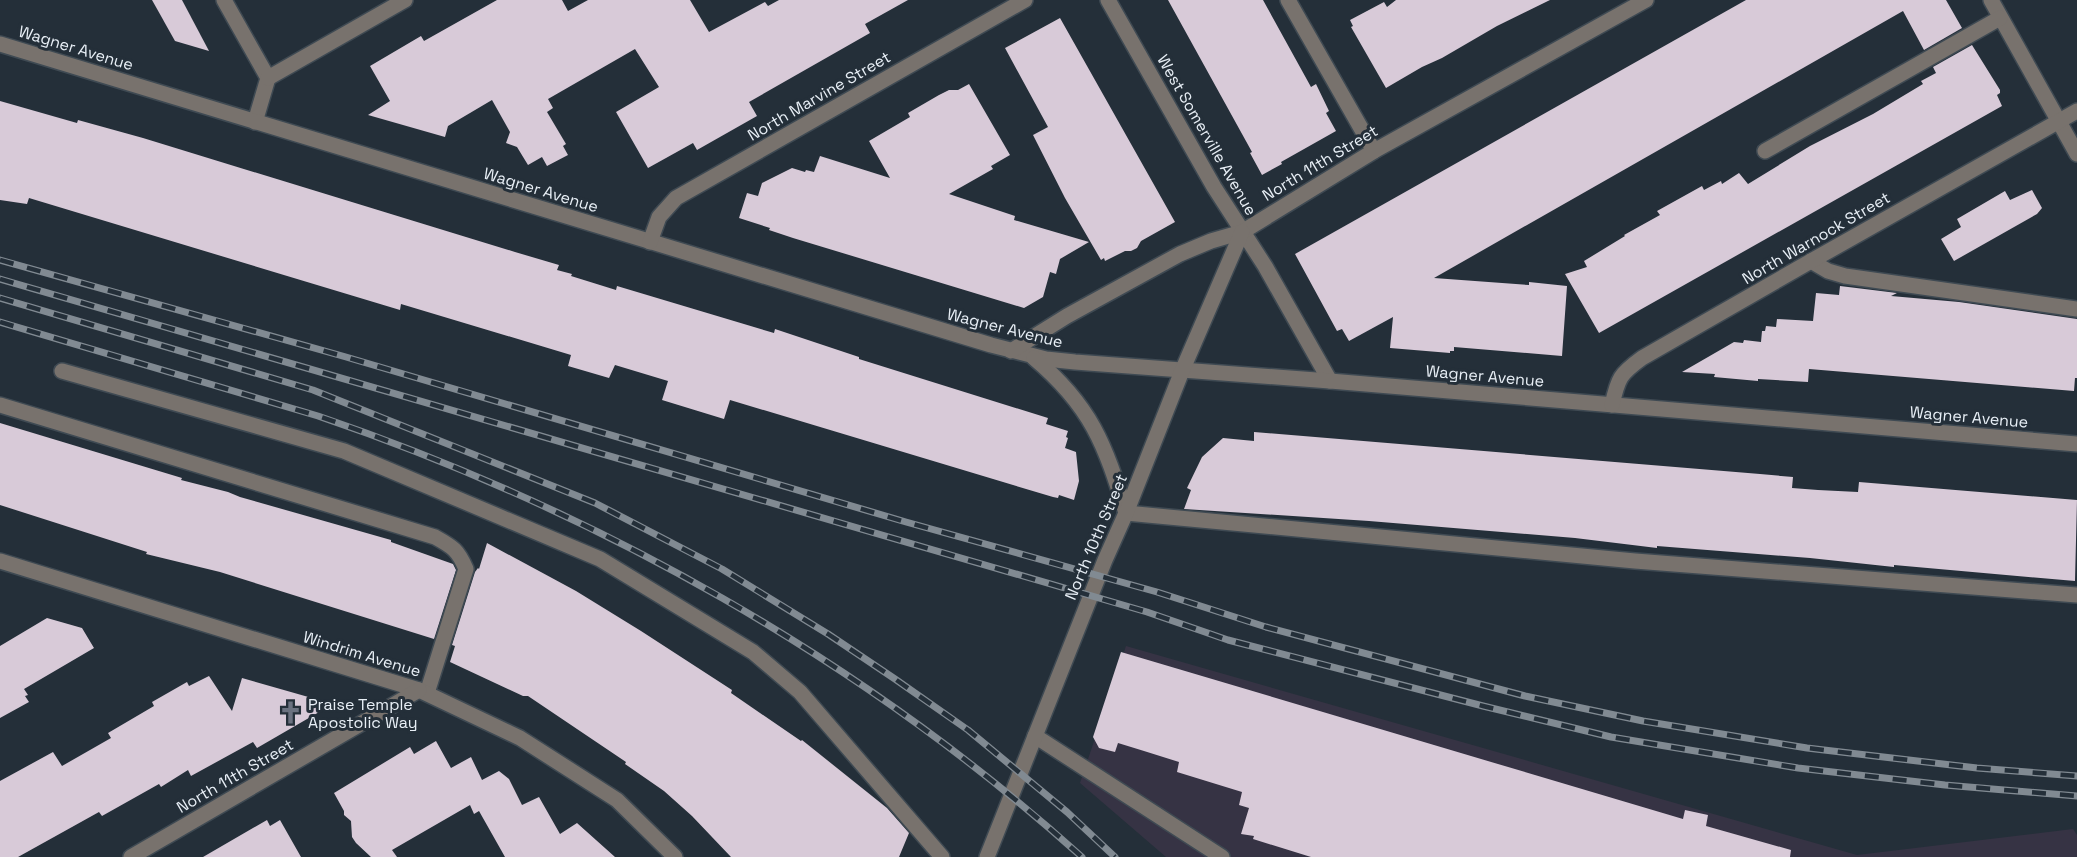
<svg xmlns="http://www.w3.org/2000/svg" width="2077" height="857" font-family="'Space Grotesk',sans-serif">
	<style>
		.industrial { fill: #363344 }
		.building { fill: #d8cad8 }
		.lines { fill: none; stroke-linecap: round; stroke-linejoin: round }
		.minor-casing { stroke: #3f4a53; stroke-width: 18 }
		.minor { stroke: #78726d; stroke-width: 15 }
		.rail-casing { stroke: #818a92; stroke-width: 7 }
		.rail { stroke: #242f39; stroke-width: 4.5; stroke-dasharray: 14; stroke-linecap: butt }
		.labels { text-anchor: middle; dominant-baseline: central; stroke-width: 6; stroke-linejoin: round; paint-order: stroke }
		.street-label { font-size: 16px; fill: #e8eff6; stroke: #242f39 }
		.poi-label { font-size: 16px; fill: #e8eff6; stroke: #242f39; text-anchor: start }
	</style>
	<rect width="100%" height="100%" fill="#242f39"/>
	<polygon class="industrial" points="1126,646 1857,855 2073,829 2077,835 2077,857 1166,857 1080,783"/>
	<g class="building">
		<polygon points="152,0 182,0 209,51 175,41"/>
		<polygon points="497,0 562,0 568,11 588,0 690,0 709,32 765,2 768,6 779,0 908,0 865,24 870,33 749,102 757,116 697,150 693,143 648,168 616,112 659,87 635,49 548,99 553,108 547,112 566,144 563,146 568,155 547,166 542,157 528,165 517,147 506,143 510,132 492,100 448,126 445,137 368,115 390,101 370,66 421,36 424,41"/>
		<polygon points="1168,0 1263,0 1311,87 1316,84 1329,111 1326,113 1336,131 1281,162 1282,164 1262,175 1250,153 1252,152"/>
		<polygon points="1396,0 1550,0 1497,26 1442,58 1422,67 1386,88 1351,27 1353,26 1350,20 1384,2 1387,7"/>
		<polygon points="1746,0 1946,0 1962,28 1924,50 1903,11 1434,278 1529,285 1529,282 1567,286 1562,356 1454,347 1454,351 1450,351 1450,353 1390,348 1393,317 1349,341 1342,329 1337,331 1295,254"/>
		<polygon points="1060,18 1175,222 1141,241 1137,248 1131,251 1125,251 1105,261 1104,258 1101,260 1065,198 1033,135 1048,127 1005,48"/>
		<polygon points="1972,45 2000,90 2000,93 1997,95 2002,106 1599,333 1565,274 1587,267 1584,261 1625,236 1624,235 1660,215 1657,211 1702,186 1704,190 1721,181 1722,184 1739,173 1748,184 1810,146 1873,114 1923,84 1921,81 1936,73 1933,67"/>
		<polygon points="969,84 1010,155 991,166 993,169 949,194 1015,216 1014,220 1089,242 1060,259 1056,274 1050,272 1043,297 1024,308 793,238 769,230 770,228 739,218 747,193 758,196 762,183 792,168 805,172 806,170 814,172 820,156 890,178 869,141 910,117 908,113 939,95 949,90 958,90"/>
		<polygon points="0,101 77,123 78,120 143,138 515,252 559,265 557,270 572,274 571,276 616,290 617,286 774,333 775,329 859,357 859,359 1048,418 1046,424 1068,431 1066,437 1068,438 1065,448 1076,452 1079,481 1074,500 1059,495 1058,498 1053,497 730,400 724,419 662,400 668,381 615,365 609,378 568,366 571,355 401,304 400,310 29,198 27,204 0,200"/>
		<polygon points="2032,190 2042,208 2037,214 1954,261 1941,239 1961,227 1957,219 2005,191 2010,200"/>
		<polygon points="1840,286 1897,293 1891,296 1959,302 2077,319 2077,378 2075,378 2074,391 1809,369 1808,382 1758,379 1758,381 1714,377 1715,374 1682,372 1734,342 1743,343 1744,340 1761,342 1762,331 1765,331 1766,326 1776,327 1777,319 1813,321 1816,293 1839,295"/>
		<polygon points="0,423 182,478 181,480 228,492 240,497 391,540 391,542 453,564 456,570 434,639 220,572 146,554 147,552 0,505"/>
		<polygon points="1254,432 1760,474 1793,477 1792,488 1818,490 1858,492 1859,482 2077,500 2075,581 1894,565 1894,567 1810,558 1657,546 1657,548 1575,538 1369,521 1184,509 1191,490 1187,488 1202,457 1223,438 1254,441"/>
		<polygon points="487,543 576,591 641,631 732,690 731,693 801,741 802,740 887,808 909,833 899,857 731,857 692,816 664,791 625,764 626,762 528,696 523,696 450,662 455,646 452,645 475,572 478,568 479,569"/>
		<polygon points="47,618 82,628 94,648 24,689 28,695 25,696 29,702 0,718 0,646"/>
		<polygon points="1121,652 1683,819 1685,810 1708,815 1706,826 1791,850 1790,857 1311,857 1253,839 1254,836 1241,834 1249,808 1239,805 1242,792 1177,772 1179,762 1144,751 1118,743 1115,752 1099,748 1093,737"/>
		<polygon points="209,676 232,711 242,678 333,704 257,748 253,742 191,776 188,770 161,787 159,784 102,816 99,812 18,857 0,857 0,781 53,752 62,766 111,738 108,733 154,706 152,702 187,682 189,686"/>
		<polygon points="436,741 451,768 471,757 482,780 499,771 509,779 522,805 539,797 560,834 577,823 615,857 505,857 479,811 474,814 470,805 392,850 397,857 371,857 356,843 352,837 351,821 344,815 344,811 334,793 410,747 414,754"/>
		<polygon points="267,820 270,826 280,820 301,857 203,857"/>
	</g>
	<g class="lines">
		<defs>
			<g id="minor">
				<polyline points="224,0 268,78 255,122"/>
				<polyline points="1108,0 1214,187 1265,266 1330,381"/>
				<polyline points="1288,0 1374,151"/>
				<polyline points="1991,0 2077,154"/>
				<polyline points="0,44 991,345 1046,359 1075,362 1330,381 2077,444"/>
				<polyline points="268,78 405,0"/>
				<polyline points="1765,151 2000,18"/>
				<polyline points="650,242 659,217 676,198 1025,0"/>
				<polyline points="1811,261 1828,271 1845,276 2077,309"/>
				<polyline points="1011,351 1067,316 1180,254 1211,241 1242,232 1374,151 1646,0"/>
				<path d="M1034,358C1091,406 1105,444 1126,513"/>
				<polyline points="62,371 344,451 600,559 753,652 800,692 942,857"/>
				<path d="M0,405L435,537C453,547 458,550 466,569L427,693"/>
				<path d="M1612,405C1618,378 1620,374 1642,358L1811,261L2077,111"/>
				<polyline points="1126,513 1635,561 2077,595"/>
				<polyline points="0,561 419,690 520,738 617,800 675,857"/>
				<polyline points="1035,736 1222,857"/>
				<polyline points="131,857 419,690"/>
				<polyline points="987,857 1105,560 1126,513 1182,371 1242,232"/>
			</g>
		</defs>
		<use href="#minor" class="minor-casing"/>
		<use href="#minor" class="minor"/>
		<defs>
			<g id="rail">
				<polyline points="0,260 346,357 906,522 1157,592 1266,627 1525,696 1643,721 1807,748 1977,768 2077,776"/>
				<polyline points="0,279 1147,612 1228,640 1483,706 1611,737 1798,768 1945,785 2077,796"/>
				<polyline points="0,298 313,390 595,503 722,569 828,634 895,679 968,730 1067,812 1115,857"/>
				<path d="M0,322L318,416C597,511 863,660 1082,857"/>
			</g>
		</defs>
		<use href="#rail" class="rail-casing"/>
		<use href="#rail" class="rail"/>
	</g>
	<defs>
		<symbol id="church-bare" viewBox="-9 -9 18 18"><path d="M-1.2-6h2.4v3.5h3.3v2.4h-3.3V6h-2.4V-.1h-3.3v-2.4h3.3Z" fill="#6b7280" stroke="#242f39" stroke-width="2.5" paint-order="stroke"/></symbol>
	</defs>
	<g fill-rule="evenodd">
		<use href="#church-bare" x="274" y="696" width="33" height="33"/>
	</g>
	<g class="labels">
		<g class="street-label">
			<text transform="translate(76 48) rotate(17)">Wagner Avenue</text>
			<text transform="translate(819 96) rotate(-30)">North Marvine Street</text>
			<text transform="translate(1207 135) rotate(60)">West Somerville Avenue</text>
			<text transform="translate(1320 163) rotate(-31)">North 11th Street</text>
			<text transform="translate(541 190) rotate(17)">Wagner Avenue</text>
			<text transform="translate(1816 238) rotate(-30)">North Warnock Street</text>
			<text transform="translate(1005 328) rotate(14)">Wagner Avenue</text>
			<text transform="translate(1485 376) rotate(5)">Wagner Avenue</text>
			<text transform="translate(1969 417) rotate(5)">Wagner Avenue</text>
			<text transform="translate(1096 537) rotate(-67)">North 10th Street</text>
			<text transform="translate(362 654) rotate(17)">Windrim Avenue</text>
			<text transform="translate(235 776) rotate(-30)">North 11th Street</text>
		</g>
		<g class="poi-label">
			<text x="308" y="704">Praise Temple<tspan x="308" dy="18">Apostolic Way</tspan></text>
		</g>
	</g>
</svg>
